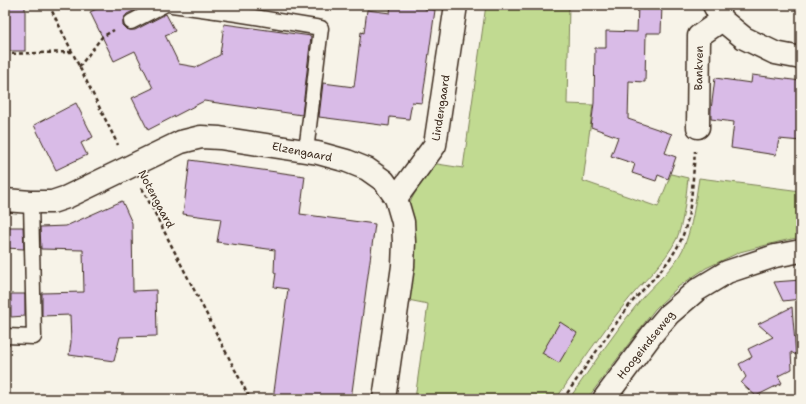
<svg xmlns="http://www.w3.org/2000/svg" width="806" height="404" font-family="'Shantell Sans',sans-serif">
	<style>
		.green { fill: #c1da91; stroke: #7e8258 }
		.building { fill: #d9bbe7; stroke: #3b2a1e }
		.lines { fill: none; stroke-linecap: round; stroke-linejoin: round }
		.lane-casing { stroke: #3b2a1e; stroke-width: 17 }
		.street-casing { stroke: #3b2a1e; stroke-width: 25 }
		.secondary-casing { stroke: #3b2a1e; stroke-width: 25 }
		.path { stroke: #3b2a1e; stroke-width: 2.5; stroke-dasharray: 4 3; stroke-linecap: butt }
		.lane { stroke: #f7f3e8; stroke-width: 14 }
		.street { stroke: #f7f3e8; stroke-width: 22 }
		.secondary { stroke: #f7f3e8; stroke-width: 22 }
		.labels { text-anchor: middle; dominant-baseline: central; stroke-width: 3.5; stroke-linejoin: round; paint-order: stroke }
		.street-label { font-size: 11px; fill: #3b2a1e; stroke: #f7f3e8 }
	</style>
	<rect width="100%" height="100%" fill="#f7f3e8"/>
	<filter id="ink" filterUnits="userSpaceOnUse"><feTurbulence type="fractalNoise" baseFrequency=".025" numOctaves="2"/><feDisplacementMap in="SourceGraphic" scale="8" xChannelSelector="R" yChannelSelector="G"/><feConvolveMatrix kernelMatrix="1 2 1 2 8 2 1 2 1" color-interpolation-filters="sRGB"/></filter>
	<g filter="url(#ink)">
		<g class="green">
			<path d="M486,5H569L567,104L593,105L583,181L658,207L671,174L688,178C686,195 684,221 677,238C666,262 641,283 624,305C600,335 578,367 556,399H415L428,304L408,300L409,204L431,163L463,168Z"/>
			<path d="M699,178L801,191V237L778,242L740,252L706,268L678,287L655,309L587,399H569C593,365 616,330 642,298C656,282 674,268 683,249C693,226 695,202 699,178Z"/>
		</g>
		<g class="building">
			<rect x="5" y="5" width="20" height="46"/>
			<polygon points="105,5 145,5 127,14 124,18 123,22 123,26 126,29 130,30 135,30 166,14 175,31 165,35 179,64 196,67 220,55 224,24 311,36 302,115 204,101 148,130 132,98 153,88 135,51 114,61 90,12"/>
			<polygon points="391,5 425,5 425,9 435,10 422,103 412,102 409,119 390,117 389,126 319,117 323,83 354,87 361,32 364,33 367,10 390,13"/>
			<polygon points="638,5 662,5 661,33 646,33 645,82 629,81 628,119 672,134 665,153 676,157 668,179 658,175 656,181 632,173 635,164 611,156 618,137 591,127 594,103 595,48 606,48 606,31 637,32"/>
			<polygon points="752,75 801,81 801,141 779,139 776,155 731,148 734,122 711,119 711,110 715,78 751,83"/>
			<polygon points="76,103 93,137 81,143 87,155 56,170 34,125"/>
			<polygon points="190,160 305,176 300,214 375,224 351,399 273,399 288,289 274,287 276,273 274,272 275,250 217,242 221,219 183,214"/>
			<polygon points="122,201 132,223 133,291 156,290 157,336 120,337 114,361 69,355 71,342 70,315 42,316 42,293 84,292 83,250 41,249 40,227 66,226"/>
			<polygon points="5,227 23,227 24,249 5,248"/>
			<polygon points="801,280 801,299 783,301 774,282"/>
			<polygon points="11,294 25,294 25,316 11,317"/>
			<polygon points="792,307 796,355 791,352 792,369 778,376 782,383 756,396 741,383 746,377 739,364 752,357 748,349 773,337 758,324"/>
			<polygon points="560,322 577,333 559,363 542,353"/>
		</g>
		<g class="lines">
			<defs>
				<g id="lane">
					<polyline points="172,5 237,14 321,28 306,151"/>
					<polyline points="131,22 164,5"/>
					<polyline points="5,336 34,337 31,202"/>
				</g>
				<g id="street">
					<polyline points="714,5 722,20 744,38 775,53 801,58"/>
					<polyline points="698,127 699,36 722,20"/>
					<polyline points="396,198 435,145 456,5"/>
					<polyline points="5,200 31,202 52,202 67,197 181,142 201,137 220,138 318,153 347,161 367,169 384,181 396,198 403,222 404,242 403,266 384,399"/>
				</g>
				<polyline id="secondary" points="604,399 653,333 669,314 697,290 727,272 775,256 801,251"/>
			</defs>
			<use href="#lane" class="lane-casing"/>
			<use href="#street" class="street-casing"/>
			<use href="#secondary" class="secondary-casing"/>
			<g class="path">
				<polyline points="49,5 118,145"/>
				<polyline points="5,54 72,52"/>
				<polyline points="79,67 102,37 114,30"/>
				<polyline points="142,188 250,399"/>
				<path d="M563,399C585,368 606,337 628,307C647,283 672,264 683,235C692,211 693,176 695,151"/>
			</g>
			<use href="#lane" class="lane"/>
			<use href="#street" class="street"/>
			<use href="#secondary" class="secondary"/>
		</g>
	</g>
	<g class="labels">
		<g class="street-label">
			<text transform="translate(699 68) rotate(-89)">Bankven</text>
			<text transform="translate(441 108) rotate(-81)">Lindengaard</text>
			<text transform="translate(302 152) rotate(11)">Elzengaard</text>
			<text transform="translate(156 199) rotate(62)">Notengaard</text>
			<text transform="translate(646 345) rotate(-51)">Hoogeindseweg</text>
		</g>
	</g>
	<rect width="806" height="404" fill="none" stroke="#f7f3e8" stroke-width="20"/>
	<rect x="10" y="10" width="786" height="384" fill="none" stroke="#3b2a1e" stroke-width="1.5" filter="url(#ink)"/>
</svg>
